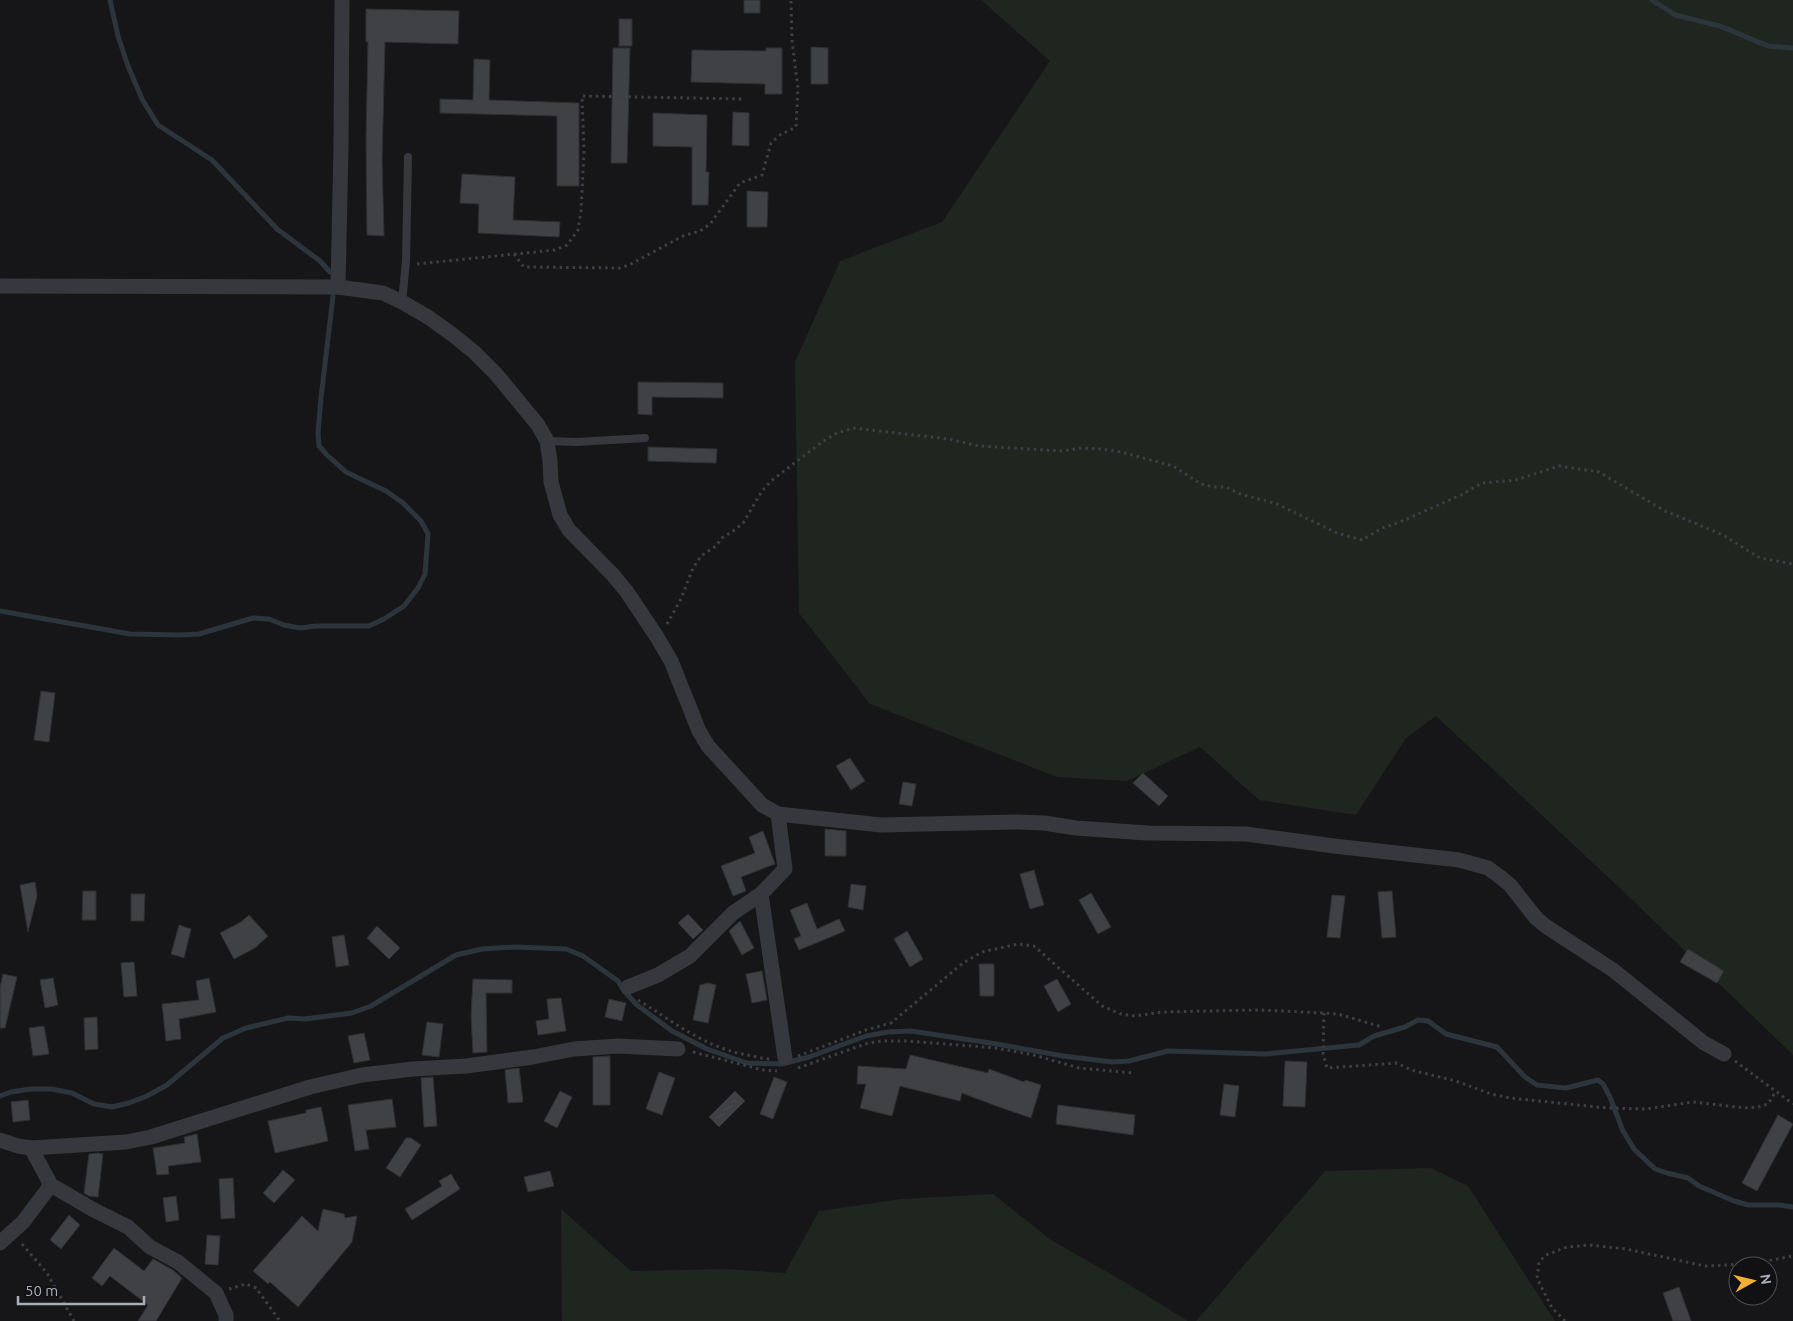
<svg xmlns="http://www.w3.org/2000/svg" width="1793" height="1321" font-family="Ubuntu,sans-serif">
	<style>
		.green { fill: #1e261f }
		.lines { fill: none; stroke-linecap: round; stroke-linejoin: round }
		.stream { stroke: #2c353c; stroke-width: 5 }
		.building { fill: #404145; stroke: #303034 }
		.path { stroke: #3d3f44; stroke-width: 3; stroke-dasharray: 2.5 4; stroke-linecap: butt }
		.service { stroke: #37383d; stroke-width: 8 }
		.minor { stroke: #37383d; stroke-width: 15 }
	</style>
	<rect width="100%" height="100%" fill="#161618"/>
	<g class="green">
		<polygon points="981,0 1793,0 1793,1055 1626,894 1436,716 1406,738 1356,815 1259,800 1200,747 1127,781 1057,777 870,704 799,613 795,362 840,261 942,222 1050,61"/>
		<polygon points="1431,1168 1468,1186 1555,1321 1196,1321 1325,1171"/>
		<polygon points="993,1194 1051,1240 1118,1278 1188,1321 562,1321 561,1209 631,1271 725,1269 785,1273 819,1211 902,1199"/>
	</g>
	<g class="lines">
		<g class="stream">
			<polyline points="110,0 118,36 128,66 142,99 158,125 212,160 277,229 320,261 330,272"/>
			<polyline points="1652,0 1675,15 1720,26 1768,46 1793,48"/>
			<polyline points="0,611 130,634 180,635 199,634 253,618 269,619 284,625 300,628 316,626 369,626 384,619 404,606 418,588 425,574 428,534 421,521 403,503 386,491 346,472 327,455 319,446 318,432 321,398 333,296"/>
			<polyline points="0,1096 11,1092 31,1089 51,1089 72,1093 94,1104 112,1107 129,1103 147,1096 167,1085 223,1038 246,1028 288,1018 305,1019 352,1013 371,1006 456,955 482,949 516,947 566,949 583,956 618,981 624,991 637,1005 672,1031 707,1049 747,1063 782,1064 809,1057 866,1036 888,1032 911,1031 997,1044 1063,1056 1112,1062 1129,1061 1168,1051 1266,1054 1359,1045 1374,1036 1405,1027 1418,1020 1428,1021 1446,1034 1497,1047 1525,1077 1537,1085 1566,1088 1598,1080 1603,1084 1610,1097 1623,1131 1634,1149 1655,1169 1667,1173 1688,1178 1699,1186 1734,1201 1748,1205 1779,1205 1793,1207"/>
		</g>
	</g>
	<g class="building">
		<rect x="744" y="0" width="16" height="13"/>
		<polygon points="366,9 459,11 458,44 385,42 382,160 384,236 367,235 366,140 368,42 366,42"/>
		<rect x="619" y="19" width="13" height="27"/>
		<polygon points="811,47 828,48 828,84 811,84"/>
		<polygon points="613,48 630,48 627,163 611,163"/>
		<polygon points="766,48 782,48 782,94 765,94 765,84 691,82 692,50 766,51"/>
		<polygon points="474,59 490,60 489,100 579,103 579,186 557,186 557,116 440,113 440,99 473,100"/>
		<polygon points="733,112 749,113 749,146 732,145"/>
		<polygon points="653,113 707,115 706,172 709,172 708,205 692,205 692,147 653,146"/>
		<polygon points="462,174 515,177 513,220 560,222 559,237 478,233 479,204 460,203"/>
		<polygon points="747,191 768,192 767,227 747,227"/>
		<polygon points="638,382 723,383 723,398 652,397 652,415 638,414"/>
		<polygon points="648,447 717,449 716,463 648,461"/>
		<polygon points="41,691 55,693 49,742 34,740"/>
		<polygon points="850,758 865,781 851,790 836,766"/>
		<polygon points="1143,773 1168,796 1159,806 1133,783"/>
		<polygon points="903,782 916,784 912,806 899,804"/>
		<polygon points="825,829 846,831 846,856 825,856"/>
		<polygon points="763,831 775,864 741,877 746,891 733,896 721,866 755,853 749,837"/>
		<polygon points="1034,870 1044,905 1030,909 1020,874"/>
		<polygon points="35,882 37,896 28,932 20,885"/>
		<polygon points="851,884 866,886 863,910 848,907"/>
		<polygon points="83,891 96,891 96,920 82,920"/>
		<polygon points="1392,891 1396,937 1382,938 1378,892"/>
		<polygon points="1091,893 1111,927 1098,934 1079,900"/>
		<polygon points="131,894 145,894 144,921 131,921"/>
		<polygon points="1332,895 1345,896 1340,938 1327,937"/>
		<polygon points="807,903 817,929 839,919 845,931 799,950 794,939 801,936 790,910"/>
		<polygon points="688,914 703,930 693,939 678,923"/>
		<polygon points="249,915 268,936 255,948 234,959 220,933 241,922"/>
		<polygon points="740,921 754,948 742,955 729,931"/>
		<polygon points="179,925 191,929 184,958 171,954"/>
		<polygon points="377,926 400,948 389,959 367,938"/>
		<polygon points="907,931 923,959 910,967 894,939"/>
		<polygon points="344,935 349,965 336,967 332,937"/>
		<polygon points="1688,949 1724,971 1717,983 1680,962"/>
		<polygon points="134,962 137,996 124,997 121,963"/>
		<polygon points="979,964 994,964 994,996 980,996"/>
		<polygon points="762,971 767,1000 752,1003 746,974"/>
		<polygon points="3,974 17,977 5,1028 0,1028 0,987"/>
		<polygon points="53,978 58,1005 45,1008 40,980"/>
		<polygon points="209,978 216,1012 179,1019 181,1039 166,1041 162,1004 199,1000 196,981"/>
		<polygon points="473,979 512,980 512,993 486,993 487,1052 473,1053 471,1016"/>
		<polygon points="1057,979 1071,1004 1058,1012 1044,986"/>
		<polygon points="708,983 716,985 708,1023 693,1020 700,985"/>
		<polygon points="561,998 566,1031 538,1035 536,1021 549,1019 547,999"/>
		<polygon points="609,999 626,1003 622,1021 605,1017"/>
		<polygon points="97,1017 98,1049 85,1050 84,1018"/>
		<polygon points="427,1022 443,1024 439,1057 422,1055"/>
		<polygon points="44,1026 49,1054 33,1056 29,1028"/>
		<polygon points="364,1033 370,1060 354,1063 348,1036"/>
		<polygon points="910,1055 988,1073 989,1069 1024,1082 1025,1080 1041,1085 1031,1118 999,1107 962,1093 960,1101 900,1086 892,1116 860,1108 866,1084 857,1084 858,1066 906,1069"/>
		<polygon points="610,1056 610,1105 593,1105 593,1057"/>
		<polygon points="1285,1061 1307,1062 1305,1107 1283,1106"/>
		<polygon points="519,1068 523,1102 508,1103 505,1070"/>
		<polygon points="659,1072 675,1078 662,1115 646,1109"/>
		<polygon points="433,1077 437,1126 424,1127 421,1078"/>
		<polygon points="774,1077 787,1082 773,1119 760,1114"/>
		<polygon points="1224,1084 1239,1086 1235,1117 1220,1115"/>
		<polygon points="560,1091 572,1097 557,1128 544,1121"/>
		<polygon points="735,1091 745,1101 719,1127 709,1117"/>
		<polygon points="392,1099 396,1127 366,1130 369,1149 355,1151 348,1105"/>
		<polygon points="28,1100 30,1120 13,1122 11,1102"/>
		<polygon points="1058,1105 1135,1115 1133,1135 1056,1124"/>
		<polygon points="321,1107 328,1141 275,1153 268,1121 306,1113 306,1110"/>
		<polygon points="1778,1115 1793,1124 1757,1191 1742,1183"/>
		<polygon points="197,1134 201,1162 168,1166 169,1174 157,1175 153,1148 185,1143 184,1137"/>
		<polygon points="406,1138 411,1138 421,1145 400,1177 386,1168"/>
		<polygon points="98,1153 103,1154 98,1197 89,1196 84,1193 89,1154"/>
		<polygon points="283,1170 295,1180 274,1203 263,1193"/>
		<polygon points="550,1171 554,1186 528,1192 524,1177"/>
		<polygon points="451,1174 460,1189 412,1220 405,1209 442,1186 439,1181"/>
		<polygon points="233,1178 235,1218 221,1219 219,1179"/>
		<polygon points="176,1196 179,1220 166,1222 163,1198"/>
		<polygon points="323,1209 344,1214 345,1218 357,1216 352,1242 298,1307 270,1282 268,1284 253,1271 302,1216 318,1231"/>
		<polygon points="69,1215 80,1225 61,1249 50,1240"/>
		<polygon points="207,1235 220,1236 218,1265 205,1264"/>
		<polygon points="114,1248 144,1271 153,1259 173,1270 182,1278 156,1321 138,1321 148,1305 110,1276 102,1286 92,1278"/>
		<polygon points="1679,1287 1691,1321 1673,1321 1663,1293"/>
	</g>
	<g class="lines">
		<g class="path">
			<polyline points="514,254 524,267 620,268 629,265 683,236 700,231 710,224 740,183 762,175 771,143 780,135 796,127 798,88 792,41 791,0"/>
			<polyline points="417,264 555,250 567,245 578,230 581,211 584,152 582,96 745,99"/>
			<polyline points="667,624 681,599 693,568 701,556 716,546 722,538 736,529 743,523 762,491 771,481 822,442 837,433 854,428 948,439 979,446 1062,451 1082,448 1101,449 1121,452 1173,466 1201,484 1214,487 1226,487 1240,494 1277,504 1337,533 1362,540 1382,528 1400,522 1461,495 1482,483 1516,480 1559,466 1599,472 1665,511 1723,535 1760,558 1793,564"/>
			<path d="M638,1000C674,1022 704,1047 747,1055C754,1056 762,1059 770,1059"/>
			<polyline points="1324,1013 1323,1054 1327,1068 1397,1063 1411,1070 1456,1081 1491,1094 1510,1098 1607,1108 1646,1109 1693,1102 1745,1108 1758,1107 1768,1104 1776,1091"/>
			<polyline points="693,1052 763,1070 777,1071"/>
			<polyline points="798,1056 866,1030 891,1023 963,963 982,952 1018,944 1034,946 1102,1006 1121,1014 1135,1016 1162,1012 1260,1010 1324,1013 1338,1014 1382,1027"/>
			<polyline points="1735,1061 1793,1104"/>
			<polyline points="798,1068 865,1044 881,1041 908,1041 996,1048 1034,1055 1079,1068 1134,1073"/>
			<polyline points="22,1244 47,1273 74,1321"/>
			<polyline points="229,1289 246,1284 256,1288 280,1321"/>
			<polyline points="1565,1321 1552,1308 1537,1278 1539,1262 1546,1255 1567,1247 1590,1245 1626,1249 1705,1266 1750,1264 1793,1256"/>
		</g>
		<g class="service">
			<polyline points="402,302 406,261 408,157"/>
			<polyline points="547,441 576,442 645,438"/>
		</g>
		<g class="minor">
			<polyline points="0,286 338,287 383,293 402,302 428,317 453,335 474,352 496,374 538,425 547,441 550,461 551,482 560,515 569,530 613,575 627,592 657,637 671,661 699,731 708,746 762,805 778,814 881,825 1016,822 1044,823 1076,828 1147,833 1246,834 1334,846 1459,860 1488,868 1499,876 1510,885 1536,918 1547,927 1613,970 1704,1043 1724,1054"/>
			<polyline points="338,287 341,147 342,0"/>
			<polyline points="778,814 785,869 761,894 785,1058"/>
			<polyline points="628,987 658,975 690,956 733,913 761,894"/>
			<polyline points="0,1140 18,1146 31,1148 126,1142 151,1137 310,1087 362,1075 413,1069 466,1066 533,1057 574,1049 618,1046 678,1049"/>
			<polyline points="31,1148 51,1185 92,1209 128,1227 150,1247 178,1262 216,1293 226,1315 226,1321"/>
			<polyline points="0,1243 23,1222 51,1185"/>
		</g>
	</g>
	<g transform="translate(1753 1281) rotate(82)"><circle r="24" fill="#111113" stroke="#4d4f55"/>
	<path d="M0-4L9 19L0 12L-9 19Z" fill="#f2b134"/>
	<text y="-8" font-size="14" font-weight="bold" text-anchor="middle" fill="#a8adb8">N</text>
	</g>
	<path d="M18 1296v8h126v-8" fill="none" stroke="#a8adb8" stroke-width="2.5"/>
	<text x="25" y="1296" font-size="15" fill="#a8adb8" stroke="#111113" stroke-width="4" paint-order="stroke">50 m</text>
</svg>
